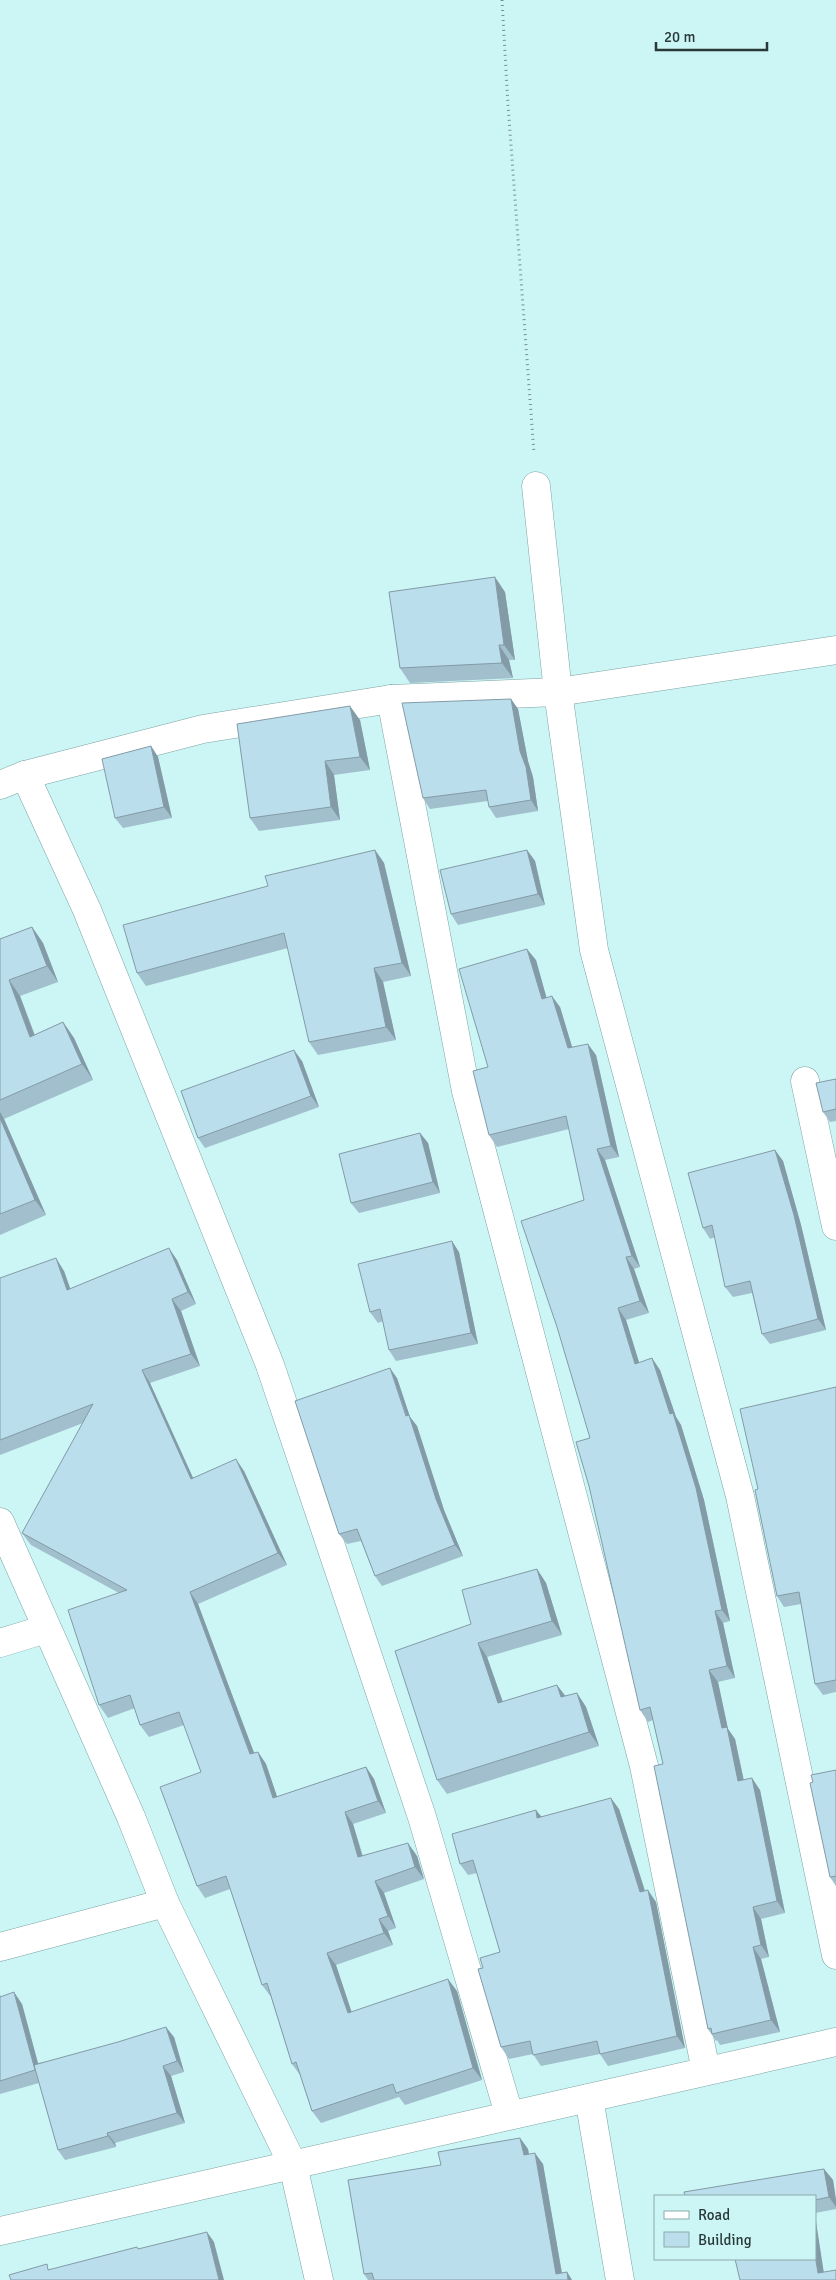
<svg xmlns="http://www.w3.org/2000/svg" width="836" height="2280" font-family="Signika,sans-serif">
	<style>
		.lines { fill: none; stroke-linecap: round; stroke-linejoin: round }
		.street-casing { stroke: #7ca3a3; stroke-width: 29 }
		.path { stroke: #759291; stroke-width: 3; stroke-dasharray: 1 4; stroke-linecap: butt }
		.street { stroke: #fff; stroke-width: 28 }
		.wall { fill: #a1bfcc }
		.shaded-wall { fill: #839ba6 }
		.building { fill: #bbdeed; stroke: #839ba6 }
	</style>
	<rect width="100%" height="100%" fill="#ccf6f5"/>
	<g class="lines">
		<defs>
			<g id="street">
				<polyline points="536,486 558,692 594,950 740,1496 836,1955"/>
				<polyline points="391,699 466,1091 644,1766 706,2071"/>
				<polyline points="25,775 87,910 270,1365 422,1817 509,2114"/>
				<polyline points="0,785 25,775 203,729 391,699 558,692 836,650"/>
				<polyline points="805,1081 836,1226"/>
				<polyline points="0,1522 131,1817 165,1903 293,2165 319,2280"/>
				<polyline points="0,1643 46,1629"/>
				<polyline points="0,1947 165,1903"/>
				<polyline points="589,2098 620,2280"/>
				<polyline points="0,2231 836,2042"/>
			</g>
		</defs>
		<use href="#street" class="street-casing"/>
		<polyline class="path" points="502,0 508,105 534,453"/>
		<use href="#street" class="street"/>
	</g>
	<g class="wall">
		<polygon points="505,592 515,660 509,660 513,678 410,683 400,668"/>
		<polygon points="511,699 518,709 528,761 533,777 538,811 496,818 489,807 488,801 430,809 423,798"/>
		<polygon points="360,720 370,770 334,775 340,820 259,831 250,818"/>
		<polygon points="151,746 158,757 172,818 123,828 115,818"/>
		<polygon points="375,850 384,863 411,976 383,982 396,1040 318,1055 309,1042 288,948 146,986 137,973 268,886"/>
		<polygon points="527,850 535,861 545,905 458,925 451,914"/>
		<polygon points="32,927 43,943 58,982 20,996 35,1035 63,1022 74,1038 93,1080 4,1119 46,1215 0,1235 0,939"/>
		<polygon points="536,960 546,997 560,1007 572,1047 596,1055 619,1157 605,1160 640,1267 634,1269 649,1313 626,1320 639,1363 660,1370 676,1417 681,1425 704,1500 730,1621 723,1623 735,1678 718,1682 728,1729 735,1739 744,1780 760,1790 785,1913 761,1919 769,1957 761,1959 780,2032 720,2045 717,2040 716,2041 708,2029 663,1764 653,1720 648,1722 640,1710 590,1438 584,1200 569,1129 497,1147 489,1135"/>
		<polygon points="302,1061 319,1107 205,1148 198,1138"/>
		<polygon points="836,1079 836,1121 830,1122 823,1112"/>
		<polygon points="420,1133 428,1143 440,1193 359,1213 351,1203"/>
		<polygon points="775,1150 783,1161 801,1225 826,1330 770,1344 762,1334 752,1293 733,1297 725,1287 715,1237 710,1239 703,1228"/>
		<polygon points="459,1252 478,1344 396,1361 389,1350 383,1321 378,1323 370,1312"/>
		<polygon points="177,1260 196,1304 181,1311 200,1366 150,1383 193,1478 244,1471 287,1565 198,1604 225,1677 254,1753 258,1752 266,1764 277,1797 366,1767 374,1779 386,1813 353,1824 363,1856 417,1856 424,1879 384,1893 396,1928 388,1931 393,1945 336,1965 351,2012 457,1991 482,2080 405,2105 399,2097 321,2123 312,2111 300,2075 292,2064 271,1997 262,1985 230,1889 205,1898 197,1886 201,1772 184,1725 149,1737 140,1725 135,1708 108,1718 99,1705 119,1593 31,1545 22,1533 83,1423 0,1455 0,1278 64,1271 70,1289"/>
		<polygon points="397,1378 410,1417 417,1426 444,1510 463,1556 382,1586 375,1576 361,1541 347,1544 339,1534"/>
		<polygon points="836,1387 836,1692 823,1695 815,1684 801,1604 784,1607 777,1596 758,1489"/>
		<polygon points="537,1569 546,1583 562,1635 487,1657 503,1702 565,1696 577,1693 586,1707 599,1746 447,1794 437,1780 471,1624"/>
		<polygon points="836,1770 836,1886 830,1877 813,1782"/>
		<polygon points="619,1809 645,1891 656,1902 685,2048 608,2066 600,2054 541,2066 533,2054 509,2059 501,2047 483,1968 500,1952 477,1873 468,1875 460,1864 542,1817"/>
		<polygon points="0,1995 1,1996 22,2004 38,2063 174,2037 184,2072 171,2076 185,2123 115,2143 116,2147 65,2160 58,2150 39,2083 0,2094"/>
		<polygon points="520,2138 528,2149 529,2154 543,2164 562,2273 567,2272 572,2280 368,2280 364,2274 441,2165"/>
		<polygon points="824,2169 833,2180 836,2200 836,2209 815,2213 815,2196"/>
	</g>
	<g class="shaded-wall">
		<polygon points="495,577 505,592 515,660 504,645"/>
		<polygon points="499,645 509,660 513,678 502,663"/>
		<polygon points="511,699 518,709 528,761 533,777 538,811 531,800 520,751"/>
		<polygon points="350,706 360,720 370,770 360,757"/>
		<polygon points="151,746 158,757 172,818 164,807"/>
		<polygon points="325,761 334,775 340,820 331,807"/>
		<polygon points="375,850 384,863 411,976 402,963"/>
		<polygon points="527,850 535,861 545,905 538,894"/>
		<polygon points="32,927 43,943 58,982 47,966"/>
		<polygon points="527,949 536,960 550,1010 542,999"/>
		<polygon points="374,968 383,982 396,1040 386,1027"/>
		<polygon points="9,980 20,996 41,1053 30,1037"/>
		<polygon points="552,996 560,1007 576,1060 568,1048"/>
		<polygon points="63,1022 74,1038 93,1080 82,1064"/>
		<polygon points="588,1044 596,1055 619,1157 611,1146"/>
		<polygon points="294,1050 302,1061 319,1107 311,1096"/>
		<polygon points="0,1112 4,1119 46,1215 35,1200 0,1118"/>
		<polygon points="420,1133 428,1143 440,1193 433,1182"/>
		<polygon points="597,1149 605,1160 640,1267 632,1256"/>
		<polygon points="775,1150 783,1161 801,1225 826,1330 818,1319"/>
		<polygon points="452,1241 459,1252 478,1344 471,1333"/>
		<polygon points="169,1248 177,1260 196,1304 188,1292"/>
		<polygon points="626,1257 634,1269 649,1313 640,1301"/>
		<polygon points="56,1258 64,1271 75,1302 67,1290"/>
		<polygon points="172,1299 181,1311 200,1366 191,1354"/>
		<polygon points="618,1308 626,1320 643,1375 635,1364"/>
		<polygon points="652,1358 660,1370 676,1417 681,1425 704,1500 730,1621 722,1610 670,1414"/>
		<polygon points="390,1368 397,1378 410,1417 417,1426 444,1510 463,1556 455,1545 436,1499"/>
		<polygon points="142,1370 150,1383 199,1491 191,1479"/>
		<polygon points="236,1459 244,1471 287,1565 278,1553"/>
		<polygon points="537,1569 546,1583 562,1635 552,1621"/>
		<polygon points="190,1592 198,1604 259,1766 250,1754"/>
		<polygon points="715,1611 723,1623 735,1678 727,1666"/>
		<polygon points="478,1643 487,1657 508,1717 498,1703"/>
		<polygon points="709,1670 718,1682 728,1729 735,1739 746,1792 738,1781 722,1728"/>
		<polygon points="557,1685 567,1698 561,1697"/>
		<polygon points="577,1693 586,1707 599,1746 589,1732"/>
		<polygon points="258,1752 266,1764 282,1811 273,1798"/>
		<polygon points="366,1767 374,1779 386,1813 378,1801"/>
		<polygon points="752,1778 760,1790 785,1913 777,1901"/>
		<polygon points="611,1798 619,1809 649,1904 640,1892"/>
		<polygon points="536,1810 545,1821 537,1818"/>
		<polygon points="345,1812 353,1824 366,1869 358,1857"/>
		<polygon points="408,1843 417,1856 424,1879 415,1867"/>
		<polygon points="375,1881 384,1893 396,1928 388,1916"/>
		<polygon points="648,1890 656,1902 685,2048 677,2036"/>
		<polygon points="753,1907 761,1919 769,1957 761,1945"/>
		<polygon points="379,1919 388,1931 393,1945 384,1933"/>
		<polygon points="753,1947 761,1959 780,2032 771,2020"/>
		<polygon points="327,1953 336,1965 356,2025 348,2013"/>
		<polygon points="448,1979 457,1991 482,2080 473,2068"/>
		<polygon points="14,1992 22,2004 43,2082 35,2070"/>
		<polygon points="166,2027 174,2037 184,2072 177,2061"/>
		<polygon points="163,2066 171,2076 185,2123 177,2113"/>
		<polygon points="107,2133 115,2143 116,2147 108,2136"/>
		<polygon points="520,2138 528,2149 531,2166 524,2155"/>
		<polygon points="535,2153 543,2164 563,2280 556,2274"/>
		<polygon points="824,2169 833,2180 836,2200 836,2207 829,2197"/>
		<polygon points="815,2215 825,2280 818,2273 815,2255"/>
		<polygon points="207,2232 214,2242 224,2280 219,2280"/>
		<polygon points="567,2272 572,2280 568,2280"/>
	</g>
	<g class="building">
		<polygon points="495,577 504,645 499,645 502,663 400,668 389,592"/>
		<polygon points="511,699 520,751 526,767 531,800 489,807 486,790 423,798 402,703"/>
		<polygon points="350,706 360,757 325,761 331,807 250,818 237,724"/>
		<polygon points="151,746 164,807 115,818 102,759"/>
		<polygon points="375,850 402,963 374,968 386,1027 309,1042 284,933 137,973 123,925 268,886 265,876"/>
		<polygon points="527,850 538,894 451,914 440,870"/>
		<polygon points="32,927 47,966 9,980 30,1037 63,1022 82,1064 0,1100 0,939"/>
		<polygon points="527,949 542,999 552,996 568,1048 588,1044 611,1146 597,1149 632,1256 626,1257 640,1301 618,1308 635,1364 652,1358 670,1414 673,1413 696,1488 722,1610 715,1611 727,1666 709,1670 722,1728 727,1727 738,1781 752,1778 777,1901 753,1907 761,1945 753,1947 771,2020 712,2034 711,2028 708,2029 654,1766 663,1764 650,1707 640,1710 589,1486 576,1442 590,1438 557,1327 521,1221 584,1200 566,1116 489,1135 473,1071 488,1067 459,969"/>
		<polygon points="294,1050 311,1096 198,1138 181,1091"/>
		<polygon points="836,1079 836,1109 823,1112 816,1083"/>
		<polygon points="0,1118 35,1200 0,1214"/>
		<polygon points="420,1133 433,1182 351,1203 339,1154"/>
		<polygon points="775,1150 794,1215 818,1319 762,1334 750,1281 725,1287 712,1225 703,1228 688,1173"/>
		<polygon points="452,1241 471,1333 389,1350 380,1309 370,1312 358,1264"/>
		<polygon points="169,1248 188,1292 172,1299 191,1354 142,1370 191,1479 236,1459 278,1553 190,1592 217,1665 250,1754 258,1752 273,1798 366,1767 378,1801 345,1812 358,1857 408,1843 415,1867 375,1881 388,1916 379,1919 384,1933 327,1953 348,2013 448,1979 473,2068 396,2093 393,2084 312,2111 296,2062 292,2064 267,1983 262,1985 226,1876 197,1886 160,1787 201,1772 179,1712 140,1725 130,1695 99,1705 68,1610 127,1590 22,1533 93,1404 0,1440 0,1278 56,1258 67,1290"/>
		<polygon points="390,1368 406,1416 409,1415 436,1499 455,1545 375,1576 357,1529 339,1534 295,1401"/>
		<polygon points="836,1387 836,1680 815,1684 799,1592 777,1596 755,1490 758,1489 740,1409"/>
		<polygon points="537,1569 552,1621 478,1643 498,1703 557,1685 561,1697 577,1693 589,1732 437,1780 395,1651 471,1624 462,1590"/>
		<polygon points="836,1770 836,1876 830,1877 810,1783 813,1782 811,1775"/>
		<polygon points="611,1798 640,1892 648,1890 677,2036 600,2054 597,2041 533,2055 530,2041 501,2047 478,1969 483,1968 480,1958 500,1952 473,1860 460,1864 452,1834 536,1810 537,1818"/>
		<polygon points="14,1992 35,2070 0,2081 0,1997"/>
		<polygon points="166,2027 177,2061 163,2066 177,2113 107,2133 108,2136 58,2150 34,2065 118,2042"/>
		<polygon points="520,2138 524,2155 535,2153 556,2274 567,2272 568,2280 374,2280 372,2273 364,2274 348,2180 441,2165 438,2152"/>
		<polygon points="824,2169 829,2197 815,2200 815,2196 685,2196 684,2192"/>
		<polygon points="207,2232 219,2280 11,2280 9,2275 47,2264 48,2270 137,2247 138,2249"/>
		<polygon points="815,2255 818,2273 836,2270 836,2280 740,2280 735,2259 815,2259"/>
	</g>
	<rect x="654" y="2195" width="162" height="65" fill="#ccf6f5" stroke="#8baaaa"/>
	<rect x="664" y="2211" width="25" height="8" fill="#ffffff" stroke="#8baaaa"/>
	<text x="698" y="2220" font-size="15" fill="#293939">Road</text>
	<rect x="664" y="2232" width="25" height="15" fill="#bbdeed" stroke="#8baaaa"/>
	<text x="698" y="2245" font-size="15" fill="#293939">Building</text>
	<path d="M656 42v8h111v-8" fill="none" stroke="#293939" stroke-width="2.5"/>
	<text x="664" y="42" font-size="15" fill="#293939" stroke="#ccf6f5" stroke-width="4" paint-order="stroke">20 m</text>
</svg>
